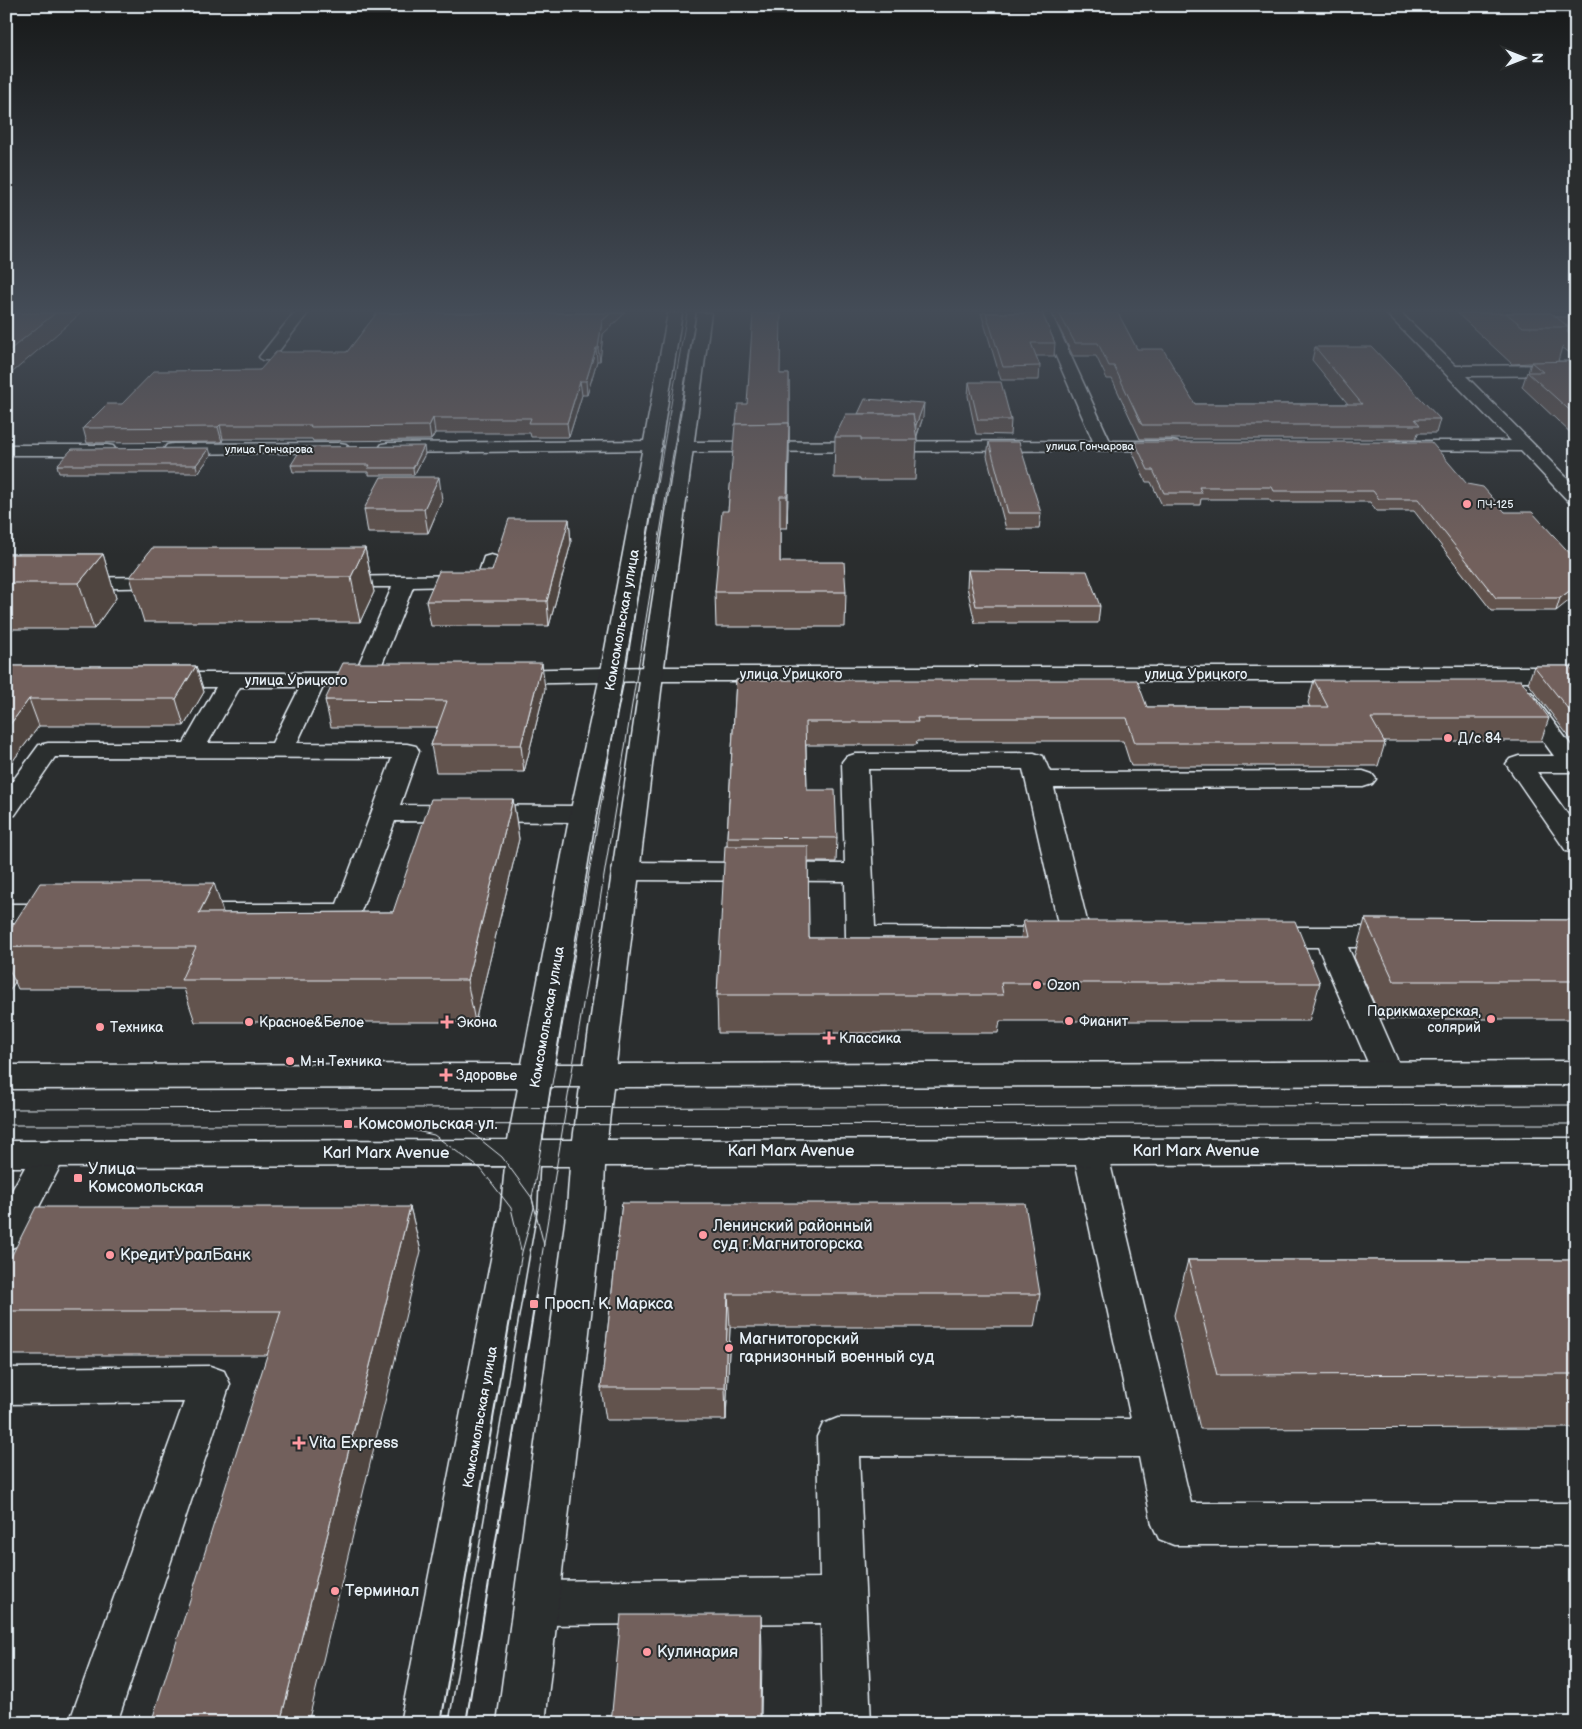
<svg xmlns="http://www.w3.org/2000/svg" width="1582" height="1729" font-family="'Balsamiq Sans',sans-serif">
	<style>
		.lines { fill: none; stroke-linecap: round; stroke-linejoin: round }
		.minor-casing { stroke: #e8f1f8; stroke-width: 3 }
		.major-casing { stroke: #e8f1f8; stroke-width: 3 }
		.minor { fill: #2a2d2e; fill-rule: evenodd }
		.major { fill: #2a2d2e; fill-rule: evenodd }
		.tram-far1 { stroke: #e8f1f8; stroke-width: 1 }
		.tram { stroke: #e8f1f8; stroke-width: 2 }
		.wall { fill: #62534e; stroke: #e8f1f8 }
		.shaded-wall { fill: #504440; stroke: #e8f1f8 }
		.building { fill: #72615b; stroke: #e8f1f8 }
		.poi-dot { fill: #ff9aa2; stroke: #2a2d2e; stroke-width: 2 }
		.labels { text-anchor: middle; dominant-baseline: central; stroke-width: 4; stroke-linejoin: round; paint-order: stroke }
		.far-street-label { font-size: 11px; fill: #e8f1f8; stroke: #2a2d2e }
		.far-poi-label { font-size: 11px; fill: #e8f1f8; stroke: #2a2d2e; text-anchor: start }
		.street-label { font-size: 14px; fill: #e8f1f8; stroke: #2a2d2e }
		.poi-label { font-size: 14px; fill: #e8f1f8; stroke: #2a2d2e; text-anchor: start }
		.near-poi-label { font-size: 16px; fill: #e8f1f8; stroke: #2a2d2e; text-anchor: start }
		.near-street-label { font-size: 16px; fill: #e8f1f8; stroke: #2a2d2e }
	</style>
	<rect width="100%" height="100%" fill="#2a2d2e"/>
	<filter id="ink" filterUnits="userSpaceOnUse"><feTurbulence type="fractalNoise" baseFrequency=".02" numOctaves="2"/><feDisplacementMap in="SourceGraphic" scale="10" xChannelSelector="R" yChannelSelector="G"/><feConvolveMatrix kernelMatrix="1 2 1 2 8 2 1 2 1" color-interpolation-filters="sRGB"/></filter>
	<g filter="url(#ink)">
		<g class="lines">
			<defs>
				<g id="minor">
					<polygon points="294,313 308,313 272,360 262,360 259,357"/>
					<polygon points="1037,313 1051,313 1110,441 1171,441 1177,442 1180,446 1177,450 685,452 679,451 676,447 679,443 685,442 1093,441"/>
					<polygon points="1386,313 1401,313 1456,366 1576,365 1576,375 1466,376 1576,487 1576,504 1569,502 1521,451 1391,450 1388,446 1391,442 1397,441 1511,441"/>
					<polygon points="653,441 659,442 662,446 659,450 388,453 382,452 379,448 382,444 388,443"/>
					<polygon points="340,443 346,444 349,448 346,452 173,454 167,453 164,449 167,445 173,444"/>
					<polygon points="6,445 107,445 113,446 116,450 113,454 107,455 6,455"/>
					<path d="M491,555L498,557L501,561L494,585L413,587L378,674L384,680L380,685L323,687L297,743L407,744L416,746L419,751L400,805L583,806L592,808L596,814L592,820L583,822L395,821L358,919L348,922H185L175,919L171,913L175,907L185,904H337L392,758L55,757L15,815L6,817V790L39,745L48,743H184L216,687H163L155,685L151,680L155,675L163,673H355L392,587H335L328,585L325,581L328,577L478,575L484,557ZM240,687H300L272,743H208Z"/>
					<polygon points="170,577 177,579 180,583 177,587 6,590 6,578"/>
					<polygon points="652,667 1576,667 1576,681 652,681 505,684 497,682 493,677 497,672 505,670"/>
					<polygon points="1523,690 1531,692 1576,752 1576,772 1537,772 1576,826 1576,853 1566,851 1506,764 1510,759 1519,756 1554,756 1511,697 1515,692"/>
					<path d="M1034,753L1043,756L1050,772L1363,771L1372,774L1376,779L1372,784L1363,787L1054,788L1091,937L1086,944C1077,946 1069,944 1059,947H861L851,944L846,937L845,881L626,880L616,877L612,871L616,865L626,862L845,864L842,762L846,757L855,754ZM868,769H1023L1059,928L875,927Z"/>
					<polygon points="6,904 57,904 67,907 71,913 67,919 57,922 6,922"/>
					<polygon points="1265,927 1397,927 1407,930 1412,937 1407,944 1397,947 1348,947 1403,1073 1398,1081 1387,1085 1376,1081 1318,947 1265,947 1255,944 1250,937 1255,930"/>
					<polygon points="1090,1138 1102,1142 1107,1151 1191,1503 1576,1503 1576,1545 1174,1545 1159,1539 1152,1524 1139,1457 859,1456 871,1723 823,1723 821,1623 535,1625 519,1619 513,1603 519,1587 535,1581 820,1578 817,1437 823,1424 838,1418 1131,1419 1073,1151 1078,1142"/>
					<polygon points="50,1140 62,1144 67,1153 19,1245 6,1250 6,1201 38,1144"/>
					<polygon points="210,1366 224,1371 230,1384 117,1723 69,1723 184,1402 6,1404 6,1368"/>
				</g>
				<path id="major" d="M668,313H682L624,676L596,814L554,1064H584L641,674L697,313H711L663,674L616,1064L1576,1061V1085L613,1087L607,1140L1576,1138V1164L605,1166L603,1208L545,1723H497L567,1208L570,1166H539L537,1208L448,1723H400L501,1208L505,1166L6,1167V1141L508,1140L518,1088L6,1089V1065L522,1064L570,814L600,676ZM550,1087H580L573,1140H542Z"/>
			</defs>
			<use href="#minor" class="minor-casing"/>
			<use href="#major" class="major-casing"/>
			<use href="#minor" class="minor"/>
			<use href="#major" class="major"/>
			<g class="tram-far1">
				<polyline points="6,1109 1576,1105"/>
				<polyline points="461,1124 502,1157 532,1198 544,1245"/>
				<polyline points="6,1125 1576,1124"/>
				<polyline points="408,1129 434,1135 481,1169 511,1208 521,1250"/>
				<polyline points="514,1298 522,1252 534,1208 532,1198 687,313"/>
				<polyline points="535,1298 696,313"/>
			</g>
			<g class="tram">
				<polyline points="441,1723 514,1296"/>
				<polyline points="466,1723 536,1296"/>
			</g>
		</g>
		<g class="wall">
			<polygon points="377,313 625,313 603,334 600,361 597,361 587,395 582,395 569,437 531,437 530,433 435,433 431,440 313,441 312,439 223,439 222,442 87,443 83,428 122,404 260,370 347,352"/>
			<polygon points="981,313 1042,313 1055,343 1054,356 1036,356 1040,366 1039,380 1001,380"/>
			<polygon points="1052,313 1118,313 1137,349 1195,404 1348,404 1312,360 1315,347 1440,419 1436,433 1418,433 1416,439 1140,439 1112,379 1107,379 1096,356 1073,356"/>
			<polygon points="1457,313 1551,313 1556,317 1576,317 1576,358 1562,347 1558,361 1576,361 1576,438 1522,387 1527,372 1528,372 1531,363 1512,364"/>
			<polygon points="780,374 789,374 789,454 787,528 780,528 780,562 846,592 845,627 716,627 715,592 728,511 736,424 747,404"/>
			<polygon points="969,382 1011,420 1010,435 976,434 968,396"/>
			<polygon points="858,414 923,417 917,436 917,440 915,480 860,480 860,478 834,478 835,437"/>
			<polygon points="989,442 1041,513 1039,529 1006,529 987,456"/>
			<polygon points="1135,442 1467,484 1505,512 1576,560 1556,611 1492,611 1414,511 1376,511 1370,502 1271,502 1269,499 1201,499 1200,505 1162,505 1151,482 1146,482 1133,453"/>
			<polygon points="425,454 414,475 369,475 369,472 293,472 291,465"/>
			<polygon points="211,455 198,473 59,473 57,465"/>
			<polygon points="442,500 428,533 368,533 364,509"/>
			<polygon points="569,519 571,543 549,626 431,626 426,601 492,571"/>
			<polygon points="365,548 374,592 360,622 144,622 130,577"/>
			<polygon points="6,554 103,554 116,598 94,629 6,629"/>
			<polygon points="968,570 1100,606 1098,623 975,623 967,587"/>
			<polygon points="6,666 196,666 204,692 184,726 39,726 6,770"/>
			<polygon points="1534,666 1576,674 1576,746 1528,683"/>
			<polygon points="736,680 1147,707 1310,707 1308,703 1314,680 1549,718 1541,741 1384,741 1385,743 1378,766 1131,766 1123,741 917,741 916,745 806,745 807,790 837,838 836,862 808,862 809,938 1021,938 1023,921 1320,983 1309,1021 1000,1021 998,1033 718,1033 717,995 727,846 727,837"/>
			<polygon points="545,689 524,772 436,772 431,745 437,727 331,727 325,700"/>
			<polygon points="513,799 519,839 475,1022 195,1022 184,989 18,989 15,982 6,996 6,910 13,926 223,913 393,912"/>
			<polygon points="1365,919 1576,920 1576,1019 1381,1019 1354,957"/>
			<polygon points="622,1203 1040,1294 1034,1327 730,1327 726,1420 606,1420 601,1388"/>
			<polygon points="410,1207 421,1251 267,1355 8,1355 6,1351 6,1267"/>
			<polygon points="1188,1260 1576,1260 1576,1428 1200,1429 1174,1315"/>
		</g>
		<g class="shaded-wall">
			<polygon points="55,313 81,313 6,378 6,353"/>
			<polygon points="611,313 625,313 603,334 600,361 598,348 602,321"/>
			<polygon points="596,348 597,361 587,395 586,381"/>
			<polygon points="580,381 582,395 569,437 567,423"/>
			<polygon points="924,403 923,417 915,440 916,425"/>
			<polygon points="433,418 435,433 431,440 429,426"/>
			<polygon points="789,423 789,454 787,528 787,496"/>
			<polygon points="220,425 223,439 222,442 218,427"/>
			<polygon points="424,446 425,454 414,475 413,468"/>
			<polygon points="209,448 211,455 198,473 196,465"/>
			<polygon points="439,477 442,500 428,533 424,509"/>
			<polygon points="569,519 571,543 549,626 547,601"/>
			<polygon points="365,548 374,592 360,622 351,577"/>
			<polygon points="103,554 116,598 94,629 79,583"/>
			<polygon points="1576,586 1576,595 1556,611 1560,598"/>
			<polygon points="542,663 545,689 524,772 521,745"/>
			<polygon points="196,666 204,692 184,726 176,699"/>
			<polygon points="29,699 39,726 6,770 6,730"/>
			<polygon points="513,799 519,839 475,1022 467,980"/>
			<polygon points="214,883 227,925 199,913"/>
			<polygon points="6,910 22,947 6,947"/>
			<polygon points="6,963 15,982 6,996"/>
			<polygon points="410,1207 421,1251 308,1723 280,1723"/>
			<polygon points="728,1294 730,1327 726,1420 725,1388"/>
			<polygon points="761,1615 762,1652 761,1723 760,1723"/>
		</g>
		<g class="building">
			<polygon points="6,313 55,313 6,353"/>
			<polygon points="377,313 611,313 602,321 598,348 596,348 586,381 580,381 567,423 529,423 531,418 433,418 429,426 310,427 311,425 220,425 218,427 83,428 107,404 122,404 154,371 260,370 276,352 347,352"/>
			<polygon points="753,313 781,313 780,374 789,374 789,425 789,423 736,424 738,404 747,404"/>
			<polygon points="986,313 1042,313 1055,343 1031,343 1040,366 1003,367"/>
			<polygon points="1059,313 1118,313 1137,349 1163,349 1195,404 1362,404 1315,347 1372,347 1440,419 1415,419 1420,425 1142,425 1114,366 1109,366 1098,343 1075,343"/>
			<polygon points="1506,313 1551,313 1569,327 1523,327"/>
			<polygon points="1556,317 1576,317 1576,339 1567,332 1569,327"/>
			<polygon points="1576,361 1576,416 1527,372 1543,372 1531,362"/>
			<polygon points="969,382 1001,382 1011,420 978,420"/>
			<polygon points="865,399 924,403 916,425 915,425 913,414 858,414"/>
			<polygon points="846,414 913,414 917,440 861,440 861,437 835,437"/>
			<polygon points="789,423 787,496 780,496 780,562 844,562 846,592 715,592 722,511 728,511 735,424"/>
			<polygon points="989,442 1019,442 1041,513 1008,513"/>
			<polygon points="1135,442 1431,442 1467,484 1483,487 1505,512 1532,512 1576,560 1576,586 1560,598 1496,598 1418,499 1379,499 1373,491 1274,491 1272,487 1199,487 1202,493 1164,493 1153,470 1148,470"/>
			<polygon points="424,446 413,468 368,468 370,465 291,465 302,447"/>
			<polygon points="209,448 196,465 57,465 72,449"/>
			<polygon points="381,477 439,477 424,509 364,509"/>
			<polygon points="509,519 569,519 547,601 426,601 439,571 492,571"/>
			<polygon points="152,548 365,548 351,577 130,577"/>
			<polygon points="6,554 103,554 79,583 6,583"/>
			<polygon points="968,570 1087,571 1100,606 976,606"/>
			<polygon points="343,663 542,663 521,745 431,745 447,701 325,700"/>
			<polygon points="6,666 196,666 176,699 29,699 6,730"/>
			<polygon points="1534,666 1569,666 1576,674 1576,719"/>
			<polygon points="736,680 1137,680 1147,707 1328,707 1314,680 1521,680 1549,718 1371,718 1385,743 1135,743 1127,718 917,718 918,722 805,722 807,790 835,790 837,838 727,837"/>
			<polygon points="431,799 513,799 467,980 181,980 196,947 6,947 6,936 40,883 214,883 199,913 393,912"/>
			<polygon points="725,846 808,846 809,938 1027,938 1023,921 1295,921 1320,983 1001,983 1003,995 717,995"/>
			<polygon points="1365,919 1576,920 1576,981 1394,981"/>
			<polygon points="622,1203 1025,1203 1040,1294 728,1294 725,1388 601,1388"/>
			<polygon points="36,1207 410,1207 280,1723 151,1723 281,1311 6,1311 6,1267"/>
			<polygon points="1188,1260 1576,1260 1576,1374 1217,1375"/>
			<polygon points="621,1615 761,1615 760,1723 611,1723"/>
		</g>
	</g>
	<linearGradient id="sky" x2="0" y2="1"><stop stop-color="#171919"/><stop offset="0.56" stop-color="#444c57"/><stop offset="1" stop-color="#444c57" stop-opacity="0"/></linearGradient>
	<rect width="1582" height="555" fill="url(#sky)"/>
	<g class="poi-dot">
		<circle cx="1467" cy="504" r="5"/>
		<circle cx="1448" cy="738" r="5"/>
		<circle cx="1037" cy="985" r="5"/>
		<circle cx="1491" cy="1019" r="5"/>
		<circle cx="1069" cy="1021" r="5"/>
		<circle cx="249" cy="1022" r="5"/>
		<path d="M444.5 1014.5h5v5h5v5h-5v5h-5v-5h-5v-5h5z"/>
		<circle cx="100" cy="1027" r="5"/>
		<path d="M826.5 1030.5h5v5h5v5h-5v5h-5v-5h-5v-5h5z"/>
		<circle cx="290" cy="1061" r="5"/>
		<path d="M443.5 1067.5h5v5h5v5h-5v5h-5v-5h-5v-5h5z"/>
		<rect x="343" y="1119" width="10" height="10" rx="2.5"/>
		<rect x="73" y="1173" width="10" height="10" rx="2.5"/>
		<circle cx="703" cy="1235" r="5"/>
		<circle cx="110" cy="1255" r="5"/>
		<rect x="529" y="1299" width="10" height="10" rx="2.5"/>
		<circle cx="729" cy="1348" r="5"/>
		<path d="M296.5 1435.5h5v5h5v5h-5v5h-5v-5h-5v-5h5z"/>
		<circle cx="335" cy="1591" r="5"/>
		<circle cx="647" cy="1652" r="5"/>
	</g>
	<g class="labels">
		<g class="far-street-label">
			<text x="1090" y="446">улица Гончарова</text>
			<text x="269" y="449">улица Гончарова</text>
		</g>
		<g class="far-poi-label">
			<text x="1477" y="504">ПЧ-125</text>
		</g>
		<g class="street-label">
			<text transform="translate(622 620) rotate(-80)">Комсомольская улица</text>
			<text x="791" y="674">улица Урицкого</text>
			<text x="1196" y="674">улица Урицкого</text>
			<text x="296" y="680">улица Урицкого</text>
			<text transform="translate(547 1017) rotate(-80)">Комсомольская улица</text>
			<text transform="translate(480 1417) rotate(-80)">Комсомольская улица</text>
		</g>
		<g class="poi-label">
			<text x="1458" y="738">Д/с 84</text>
			<text x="1047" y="985">Ozon</text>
			<text x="1481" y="1011" text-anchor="end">Парикмахерская,<tspan x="1481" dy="16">солярий</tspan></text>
			<text x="1079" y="1021">Фианит</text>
			<text x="259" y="1022">Красное&amp;Белое</text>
			<text x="457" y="1022">Экона</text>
			<text x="110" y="1027">Техника</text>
			<text x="839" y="1038">Классика</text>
			<text x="300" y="1061">М-н Техника</text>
			<text x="456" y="1075">Здоровье</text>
		</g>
		<g class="near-poi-label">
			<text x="358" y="1124">Комсомольская ул.</text>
			<text x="88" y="1169">Улица<tspan x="88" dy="18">Комсомольская</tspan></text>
			<text x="713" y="1226">Ленинский районный<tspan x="713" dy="18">суд г.Магнитогорска</tspan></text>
			<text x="120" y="1255">КредитУралБанк</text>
			<text x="544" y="1304">Просп. К. Маркса</text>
			<text x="739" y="1339">Магнитогорский<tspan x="739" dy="18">гарнизонный военный суд</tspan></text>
			<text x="309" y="1443">Vita Express</text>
			<text x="345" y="1591">Терминал</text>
			<text x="657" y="1652">Кулинария</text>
		</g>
		<g class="near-street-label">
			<text x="791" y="1151">Karl Marx Avenue</text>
			<text x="1196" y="1151">Karl Marx Avenue</text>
			<text x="386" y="1153">Karl Marx Avenue</text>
		</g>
	</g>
	<rect width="1582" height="1729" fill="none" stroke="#2a2d2e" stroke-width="25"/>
	<rect x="12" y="12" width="1557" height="1704" fill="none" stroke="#e8f1f8" stroke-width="2" filter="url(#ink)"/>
	<g transform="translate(1524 58) rotate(90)" stroke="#2a2d2e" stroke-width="4" paint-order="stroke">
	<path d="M0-4L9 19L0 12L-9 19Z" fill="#e8f1f8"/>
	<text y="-8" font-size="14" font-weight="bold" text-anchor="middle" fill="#e8f1f8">N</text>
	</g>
</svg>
